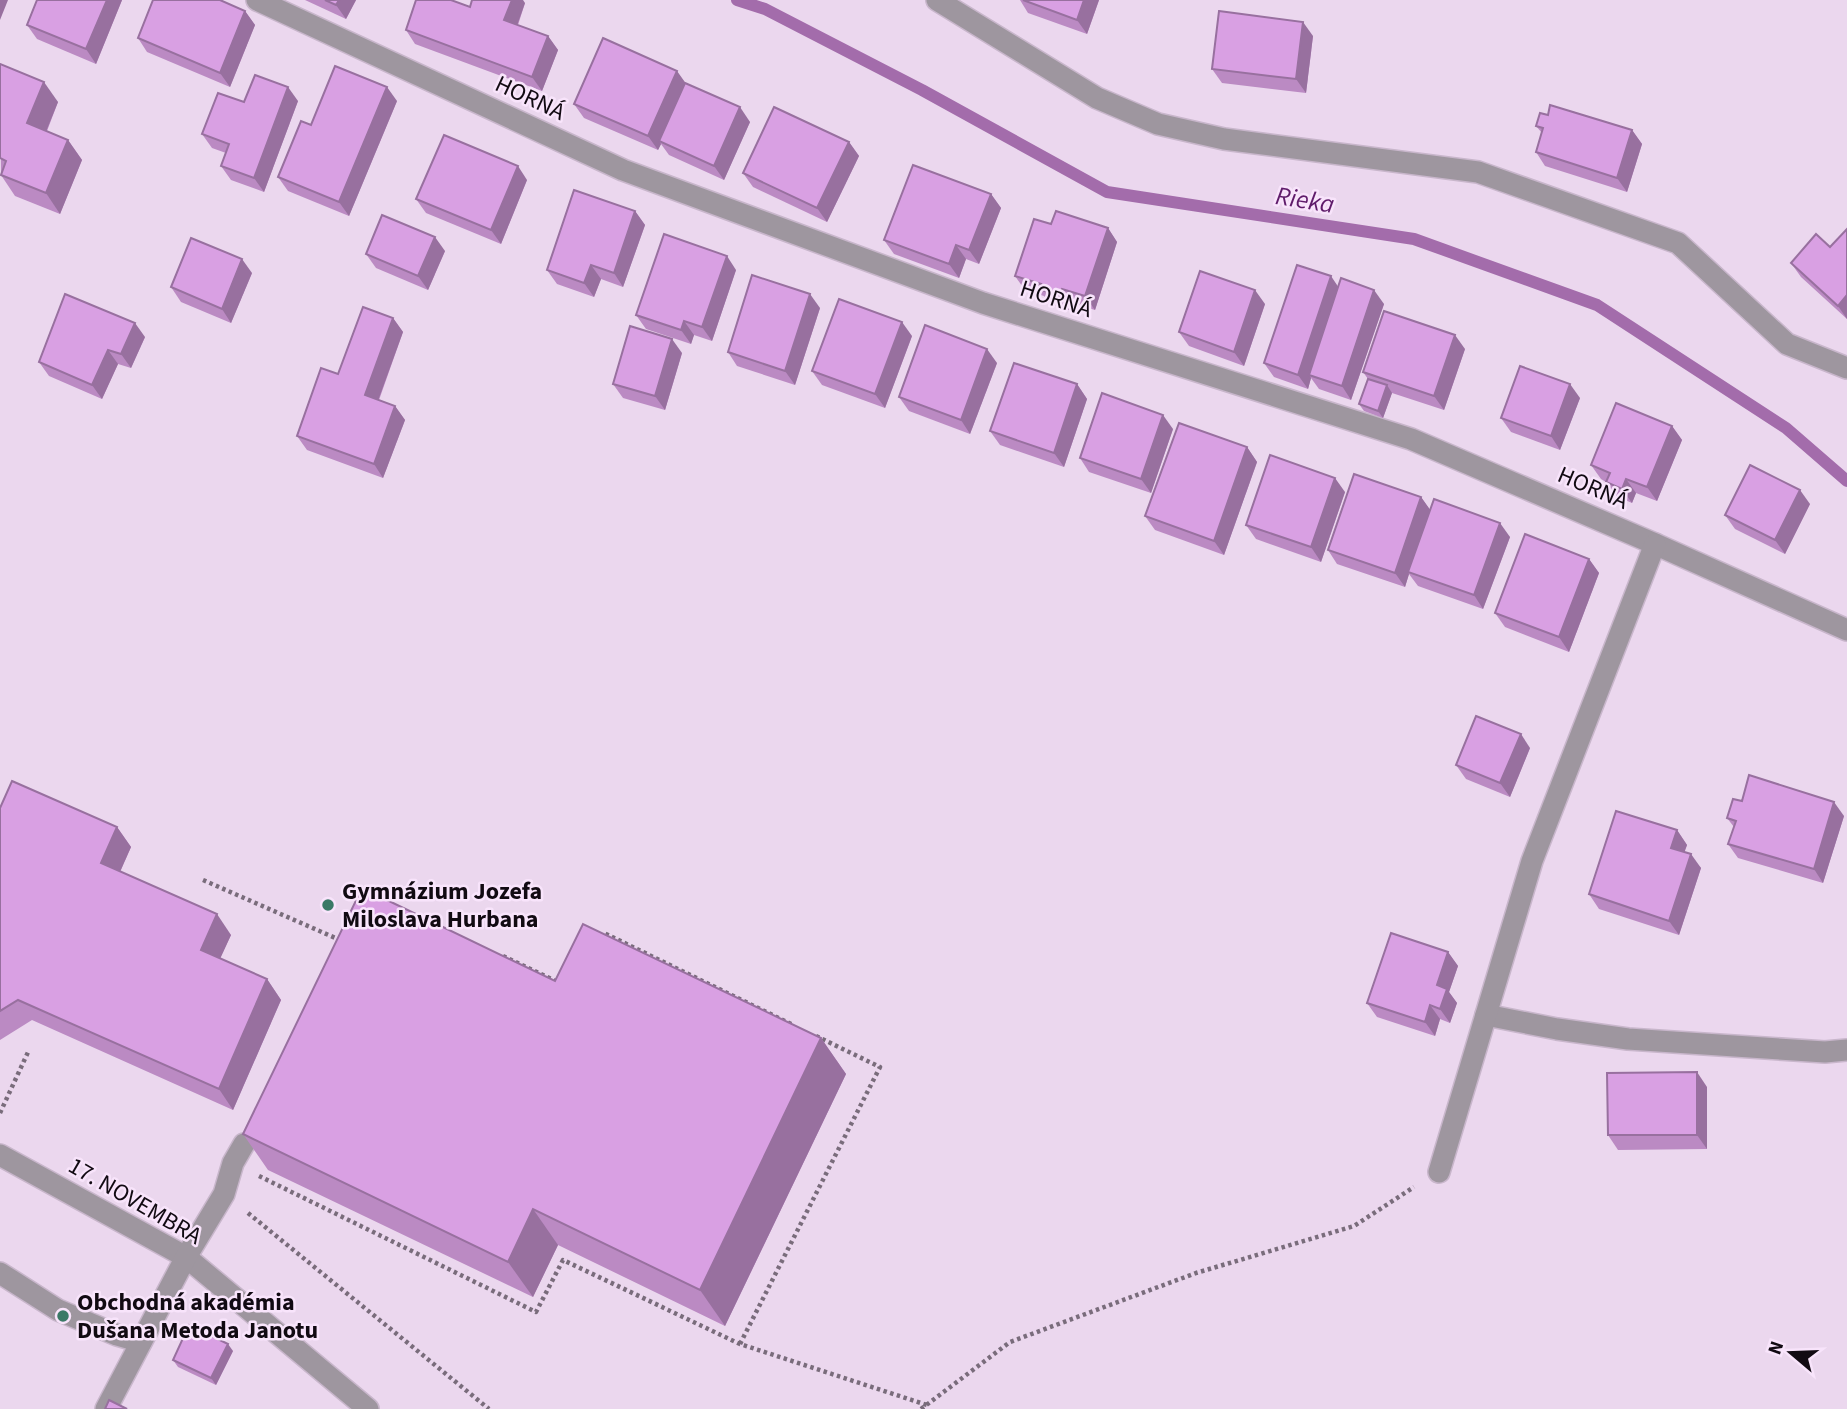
<svg xmlns="http://www.w3.org/2000/svg" width="1847" height="1409" font-family="'Source Sans 3',sans-serif">
	<style>
		.lines { fill: none; stroke-linecap: round; stroke-linejoin: round }
		.stream { stroke: #a36cab; stroke-width: 12 }
		.minor-casing { stroke: #c8b6cb; stroke-width: 24 }
		.path { stroke: #796c7b; stroke-width: 4.5; stroke-dasharray: 3.5 3.5; stroke-linecap: butt }
		.minor { stroke: #9e969f; stroke-width: 21 }
		.wall { fill: #bb8ac3 }
		.shaded-wall { fill: #98709f }
		.building { fill: #d9a0e3; stroke: #98709f; stroke-width: 2 }
		.poi-dot { fill: #3a7966; stroke: #f8e4fb; stroke-width: 2.5 }
		.labels { text-anchor: middle; dominant-baseline: central; stroke-width: 5; stroke-linejoin: round; paint-order: stroke }
		.street-label { font-size: 24px; fill: #110a12; stroke: #f8e4fb }
		.poi-label { font-size: 24px; font-weight: bold; fill: #110a12; stroke: #f8e4fb; text-anchor: start }
		.water-label { font-size: 26px; font-style: italic; fill: #5f1b6a; stroke: #f8e4fb }
	</style>
	<rect width="100%" height="100%" fill="#ebd7ee"/>
	<g class="lines">
		<polyline class="stream" points="737,0 765,9 922,90 1107,192 1414,239 1597,305 1786,428 1847,481"/>
		<defs>
			<g id="minor">
				<polyline points="257,0 623,170 983,303 1411,439 1655,544 1847,630"/>
				<polyline points="937,0 1097,98 1158,124 1224,139 1478,172 1678,243 1787,344 1847,368"/>
				<polyline points="1486,1015 1557,1029 1628,1039 1825,1052 1847,1050"/>
				<polyline points="0,1155 186,1257 368,1409"/>
				<polyline points="1439,1172 1532,861 1655,544"/>
				<polyline points="0,1273 58,1310 117,1335 141,1342"/>
				<polyline points="106,1409 186,1257 224,1194 233,1163 244,1144"/>
			</g>
		</defs>
		<use href="#minor" class="minor-casing"/>
		<g class="path">
			<polyline points="203,880 340,940"/>
			<polyline points="602,938 604,933 793,1025"/>
			<polyline points="503,956 558,982"/>
			<polyline points="0,1113 29,1050"/>
			<polyline points="259,1176 536,1312 563,1260 740,1344 927,1405"/>
			<polyline points="248,1213 489,1409"/>
			<polyline points="740,1344 880,1067 816,1036"/>
			<polyline points="921,1409 1010,1342 1196,1273 1354,1226 1414,1187"/>
		</g>
		<use href="#minor" class="minor"/>
	</g>
	<g class="wall">
		<polygon points="37,0 122,0 96,64 37,39 27,25"/>
		<polygon points="305,0 356,0 346,19"/>
		<polygon points="1020,0 1099,0 1087,34 1028,13"/>
		<polygon points="525,3 518,25 548,36 558,50 542,91 415,44 406,30 470,7"/>
		<polygon points="245,11 255,25 230,87 147,52 138,38"/>
		<polygon points="1313,36 1306,93 1222,83 1212,69"/>
		<polygon points="0,64 58,102 47,131 68,140 82,160 60,214 15,196 1,175"/>
		<polygon points="685,83 750,122 724,180 669,155 661,144 658,150 584,118 574,104"/>
		<polygon points="298,101 264,192 231,180 221,166 226,153 212,148 202,134 244,102"/>
		<polygon points="397,101 349,216 288,191 278,177 311,125"/>
		<polygon points="1536,126 1632,130 1642,144 1627,192 1545,166 1536,152 1542,133"/>
		<polygon points="849,142 859,156 827,222 753,187 743,173"/>
		<polygon points="527,180 501,244 426,213 416,199"/>
		<polygon points="991,194 1001,208 979,264 966,259 959,278 894,254 884,240"/>
		<polygon points="635,211 645,225 623,287 601,279 594,297 557,284 547,270"/>
		<polygon points="1051,224 1108,228 1117,242 1095,310 1072,303 1069,310 1049,303 1044,296 1025,290 1015,276"/>
		<polygon points="1847,229 1847,319 1801,277 1791,263 1830,247"/>
		<polygon points="445,251 428,290 376,268 366,254"/>
		<polygon points="736,270 712,341 694,335 691,344 646,329 636,315"/>
		<polygon points="252,273 231,323 181,302 171,287"/>
		<polygon points="1338,287 1384,304 1351,400 1319,389 1311,378 1308,389 1274,377 1264,363"/>
		<polygon points="1265,304 1244,366 1189,346 1179,332"/>
		<polygon points="820,308 795,385 737,366 728,352"/>
		<polygon points="393,318 403,332 379,400 395,406 405,420 383,478 307,450 297,436 338,374"/>
		<polygon points="912,336 885,408 822,385 812,371"/>
		<polygon points="145,337 131,368 118,364 102,399 49,376 39,362"/>
		<polygon points="1465,349 1444,410 1392,393 1383,418 1364,411 1359,404 1368,379 1363,372"/>
		<polygon points="682,353 665,410 623,398 613,384"/>
		<polygon points="997,363 970,434 909,411 899,397"/>
		<polygon points="1077,384 1087,399 1064,467 1000,445 990,431"/>
		<polygon points="1580,398 1560,450 1511,432 1501,418"/>
		<polygon points="1672,426 1682,440 1657,501 1636,493 1632,503 1616,496 1606,482 1601,479 1591,465"/>
		<polygon points="1173,429 1151,493 1089,472 1080,458"/>
		<polygon points="1247,447 1257,462 1224,555 1155,530 1145,516"/>
		<polygon points="1345,492 1321,562 1256,539 1246,525"/>
		<polygon points="1421,497 1430,510 1510,537 1483,609 1418,586 1409,574 1405,587 1337,564 1328,550"/>
		<polygon points="1810,504 1785,554 1735,529 1725,515"/>
		<polygon points="1589,559 1599,573 1569,652 1505,627 1495,613"/>
		<polygon points="1530,748 1510,797 1466,779 1456,765"/>
		<polygon points="1742,801 1844,816 1823,883 1738,858 1728,844 1734,827 1727,818"/>
		<polygon points="0,808 117,827 131,847 120,872 231,935 220,958 267,979 281,1000 233,1110 32,1020 0,1040"/>
		<polygon points="1677,830 1687,845 1684,852 1701,868 1679,935 1599,909 1589,894"/>
		<polygon points="1448,952 1458,966 1449,992 1457,1003 1450,1023 1440,1019 1435,1036 1377,1017 1367,1003"/>
		<polygon points="555,981 821,1038 846,1074 725,1326 558,1245 533,1297 268,1170 243,1134"/>
		<polygon points="1707,1087 1707,1149 1618,1150 1608,1135"/>
		<polygon points="233,1351 216,1385 178,1367 173,1360"/>
	</g>
	<g class="shaded-wall">
		<polygon points="0,0 8,0 0,20"/>
		<polygon points="107,0 122,0 96,64 86,49"/>
		<polygon points="339,0 356,0 346,19 336,5"/>
		<polygon points="512,0 523,0 525,3 514,34 504,20"/>
		<polygon points="1084,0 1099,0 1087,34 1077,20"/>
		<polygon points="245,11 255,25 230,87 220,73"/>
		<polygon points="1303,22 1313,36 1306,93 1296,79"/>
		<polygon points="548,36 558,50 542,91 532,77"/>
		<polygon points="677,71 687,85 659,141 661,144 658,150 648,136"/>
		<polygon points="44,82 58,102 41,144 27,123"/>
		<polygon points="288,87 298,101 264,192 254,178"/>
		<polygon points="387,87 397,101 349,216 339,202"/>
		<polygon points="740,107 750,122 724,180 714,166"/>
		<polygon points="1632,130 1642,144 1627,192 1617,178"/>
		<polygon points="68,140 82,160 60,214 46,193"/>
		<polygon points="849,142 859,156 827,222 817,208"/>
		<polygon points="518,166 527,180 501,244 491,230"/>
		<polygon points="991,194 1001,208 979,264 969,250"/>
		<polygon points="635,211 645,225 623,287 614,273"/>
		<polygon points="1108,228 1117,242 1095,310 1085,296"/>
		<polygon points="435,237 445,251 428,290 418,276"/>
		<polygon points="956,245 966,259 959,278 949,264"/>
		<polygon points="727,256 736,270 712,341 702,327"/>
		<polygon points="242,259 252,273 231,323 222,309"/>
		<polygon points="591,265 601,279 594,297 584,283"/>
		<polygon points="1331,276 1341,291 1309,375 1311,378 1308,389 1298,375"/>
		<polygon points="1062,289 1072,303 1069,310 1059,296"/>
		<polygon points="1255,290 1265,304 1244,366 1234,352"/>
		<polygon points="1374,290 1384,304 1351,400 1342,386"/>
		<polygon points="810,294 820,308 795,385 785,371"/>
		<polygon points="1847,295 1847,319 1838,306"/>
		<polygon points="393,318 403,332 375,409 365,395"/>
		<polygon points="684,321 694,335 691,344 681,330"/>
		<polygon points="902,322 912,336 885,408 875,394"/>
		<polygon points="135,323 145,337 131,368 121,354"/>
		<polygon points="1455,335 1465,349 1444,410 1434,396"/>
		<polygon points="672,339 682,353 665,410 655,396"/>
		<polygon points="987,349 997,363 970,434 961,420"/>
		<polygon points="108,350 118,364 102,399 92,385"/>
		<polygon points="1077,384 1087,399 1064,467 1054,453"/>
		<polygon points="1570,384 1580,398 1560,450 1551,436"/>
		<polygon points="1387,385 1392,393 1383,418 1378,411"/>
		<polygon points="395,406 405,420 383,478 374,464"/>
		<polygon points="1163,415 1173,429 1151,493 1141,479"/>
		<polygon points="1672,426 1682,440 1657,501 1647,487"/>
		<polygon points="1247,447 1257,462 1224,555 1214,541"/>
		<polygon points="1335,478 1345,492 1321,562 1311,547"/>
		<polygon points="1626,479 1636,493 1632,503 1622,489"/>
		<polygon points="1800,490 1810,504 1785,554 1775,540"/>
		<polygon points="1421,497 1431,511 1408,572 1409,574 1405,587 1395,573"/>
		<polygon points="1500,523 1510,537 1483,609 1474,595"/>
		<polygon points="1589,559 1599,573 1569,652 1559,637"/>
		<polygon points="1521,734 1530,748 1510,797 1500,783"/>
		<polygon points="1834,802 1844,816 1823,883 1814,869"/>
		<polygon points="117,827 131,847 115,883 101,863"/>
		<polygon points="1677,830 1687,845 1681,862 1671,848"/>
		<polygon points="1691,854 1701,868 1679,935 1669,921"/>
		<polygon points="217,914 231,935 215,970 201,950"/>
		<polygon points="1448,952 1458,966 1449,992 1457,1003 1450,1023 1440,1009 1437,985"/>
		<polygon points="267,979 281,1000 233,1110 219,1089"/>
		<polygon points="1430,1005 1440,1019 1435,1036 1425,1022"/>
		<polygon points="821,1038 846,1074 725,1326 700,1290"/>
		<polygon points="1697,1072 1707,1087 1707,1149 1697,1135"/>
		<polygon points="533,1209 558,1245 533,1297 508,1262"/>
		<polygon points="228,1344 233,1351 216,1385 211,1378"/>
	</g>
	<g class="building">
		<polygon points="37,0 107,0 86,49 27,25"/>
		<polygon points="153,0 220,0 245,11 220,73 138,38"/>
		<polygon points="325,0 339,0 336,5"/>
		<polygon points="416,0 451,0 470,7 472,0 512,0 504,20 548,36 532,77 406,30"/>
		<polygon points="1023,0 1084,0 1077,20"/>
		<polygon points="1219,11 1303,22 1296,79 1212,69"/>
		<polygon points="603,38 677,71 648,136 574,104"/>
		<polygon points="0,64 44,82 27,123 68,140 46,193 1,175 6,161 0,158"/>
		<polygon points="335,66 387,87 339,202 278,177 301,121 311,125"/>
		<polygon points="255,75 288,87 254,178 221,166 229,144 202,134 218,93 244,102"/>
		<polygon points="685,83 740,107 714,166 659,141"/>
		<polygon points="1550,105 1632,130 1617,178 1536,152 1543,128 1536,126 1540,113 1548,115"/>
		<polygon points="774,107 849,142 817,208 743,173"/>
		<polygon points="444,135 518,166 491,230 416,199"/>
		<polygon points="913,165 991,194 969,250 956,245 949,264 884,240"/>
		<polygon points="574,190 635,211 614,273 591,265 584,283 547,270"/>
		<polygon points="1056,211 1108,228 1085,296 1062,289 1059,296 1039,289 1041,284 1015,276 1034,219 1051,224"/>
		<polygon points="382,215 435,237 418,276 366,254"/>
		<polygon points="1847,229 1847,295 1838,306 1791,263 1816,234 1830,247"/>
		<polygon points="664,234 727,256 702,327 684,321 681,330 636,315"/>
		<polygon points="191,238 242,259 222,309 171,287"/>
		<polygon points="1297,265 1331,276 1298,375 1264,363"/>
		<polygon points="1200,271 1255,290 1234,352 1179,332"/>
		<polygon points="752,275 810,294 785,371 728,352"/>
		<polygon points="1341,278 1374,290 1342,386 1309,375"/>
		<polygon points="65,294 135,323 121,354 108,350 92,385 39,362"/>
		<polygon points="839,299 902,322 875,394 812,371"/>
		<polygon points="363,307 393,318 365,395 395,406 374,464 297,436 321,368 338,374"/>
		<polygon points="1384,311 1455,335 1434,396 1363,372"/>
		<polygon points="925,325 987,349 961,420 899,397"/>
		<polygon points="630,326 672,339 655,396 613,384"/>
		<polygon points="1014,363 1077,384 1054,453 990,431"/>
		<polygon points="1520,366 1570,384 1551,436 1501,418"/>
		<polygon points="1368,379 1387,385 1378,411 1359,404"/>
		<polygon points="1102,393 1163,415 1141,479 1080,458"/>
		<polygon points="1616,403 1672,426 1647,487 1626,479 1622,489 1606,482 1610,473 1591,465"/>
		<polygon points="1179,423 1247,447 1214,541 1145,516"/>
		<polygon points="1270,455 1335,478 1311,547 1246,525"/>
		<polygon points="1750,465 1800,490 1775,540 1725,515"/>
		<polygon points="1354,474 1421,497 1395,573 1328,550"/>
		<polygon points="1434,499 1500,523 1474,595 1408,572"/>
		<polygon points="1525,534 1589,559 1559,637 1495,613"/>
		<polygon points="1476,716 1521,734 1500,783 1456,765"/>
		<polygon points="1749,775 1834,802 1814,869 1728,844 1736,821 1727,818 1733,799 1742,801"/>
		<polygon points="12,781 117,827 101,863 217,914 201,950 267,979 219,1089 18,1000 0,1011 0,808"/>
		<polygon points="1616,811 1677,830 1671,848 1691,854 1669,921 1589,894"/>
		<polygon points="362,888 555,981 583,924 821,1038 700,1290 533,1209 508,1262 243,1134"/>
		<polygon points="1391,933 1448,952 1437,985 1447,989 1440,1009 1430,1005 1425,1022 1367,1003"/>
		<polygon points="1697,1072 1697,1135 1608,1135 1607,1073"/>
		<polygon points="189,1325 228,1344 211,1378 173,1360"/>
		<polygon points="109,1400 127,1409 105,1409"/>
	</g>
	<g class="poi-dot">
		<circle cx="328" cy="905" r="7"/>
		<circle cx="63" cy="1316" r="7"/>
	</g>
	<g class="labels">
		<g class="street-label">
			<text transform="translate(530 98) rotate(25)">HORNÁ</text>
			<text transform="translate(1056 299) rotate(18)">HORNÁ</text>
			<text transform="translate(1593 488) rotate(23)">HORNÁ</text>
			<text transform="translate(135 1201) rotate(30)">17. NOVEMBRA</text>
		</g>
		<g class="poi-label">
			<text x="342" y="891">Gymnázium Jozefa<tspan x="342" dy="28">Miloslava Hurbana</tspan></text>
			<text x="77" y="1302">Obchodná akadémia<tspan x="77" dy="28">Dušana Metoda Janotu</tspan></text>
		</g>
		<g class="water-label">
			<text transform="translate(1305 200) rotate(9)">Rieka</text>
		</g>
	</g>
	<g transform="translate(1791 1353) rotate(289)" stroke="#f8e4fb" stroke-width="5" paint-order="stroke">
	<path d="M0-5L12 26L0 18L-12 26Z" fill="#110a12"/>
	<text y="-10" font-size="19" font-weight="bold" text-anchor="middle" fill="#110a12">N</text>
	</g>
</svg>
